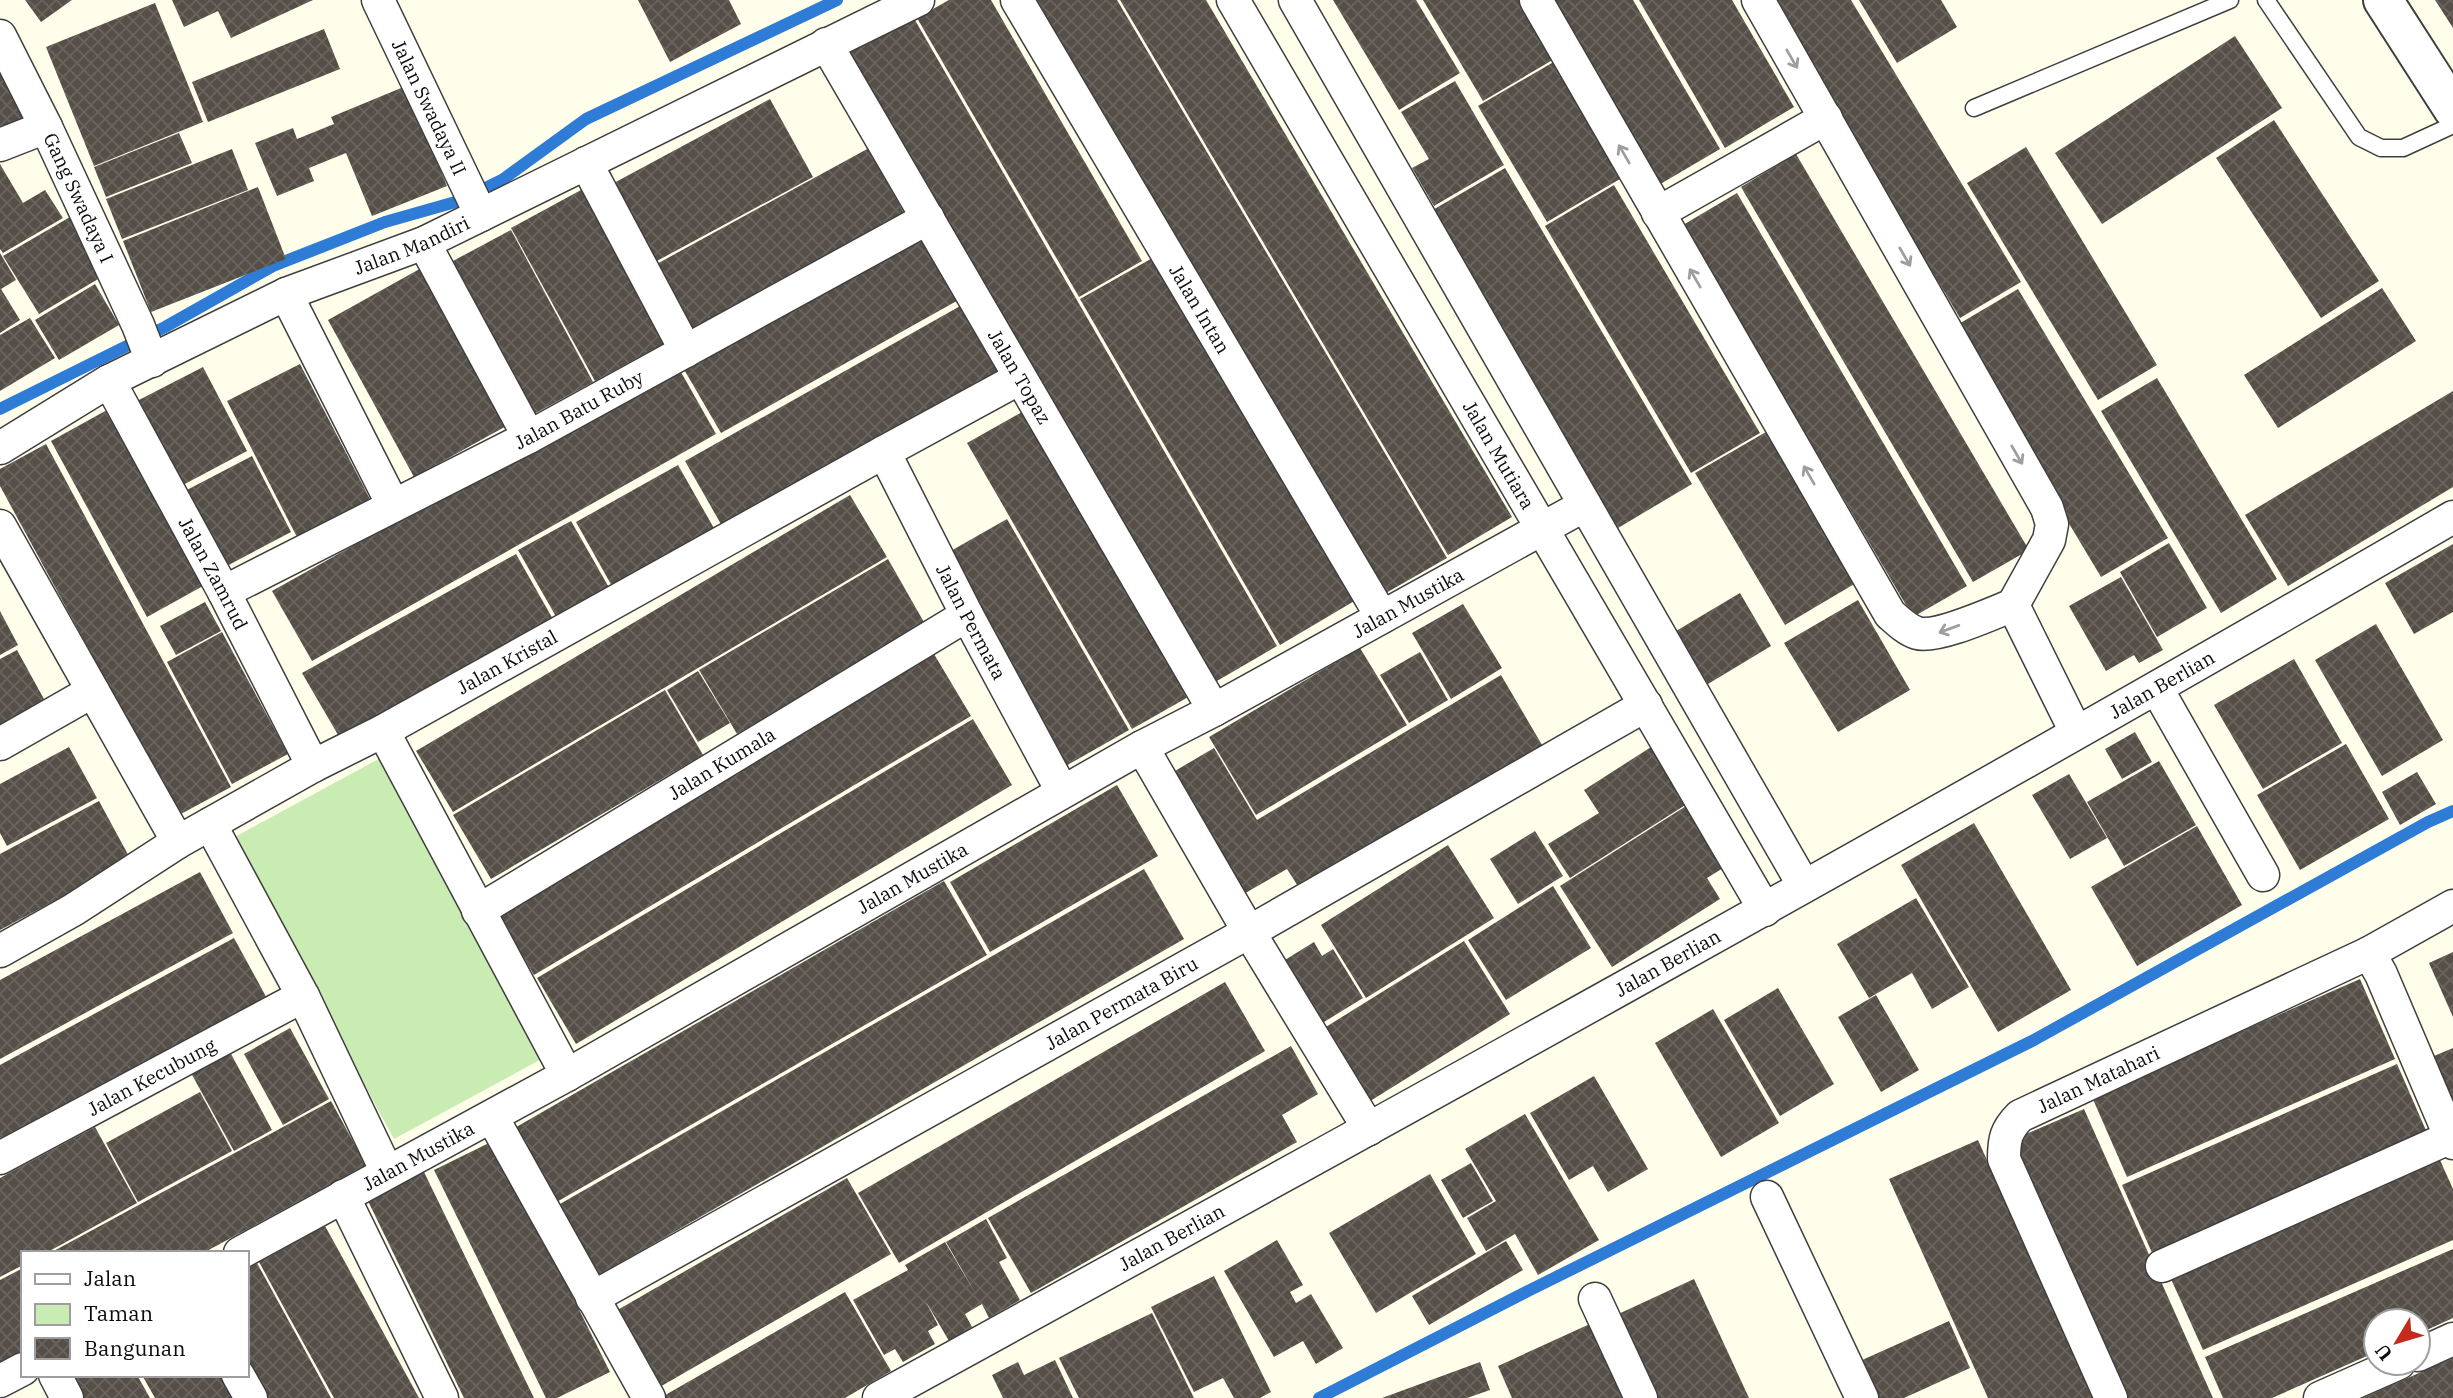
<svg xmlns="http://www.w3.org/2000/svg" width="2453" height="1398" font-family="'IBM Plex Serif',serif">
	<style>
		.park { fill: #c9ecb3 }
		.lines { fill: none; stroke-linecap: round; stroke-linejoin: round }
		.stream { stroke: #2f7cd6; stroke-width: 12 }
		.building { fill: url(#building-cross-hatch) }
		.service-casing { stroke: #3f3f3f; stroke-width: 19 }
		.minor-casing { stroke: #3f3f3f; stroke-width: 35 }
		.tertiary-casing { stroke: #3f3f3f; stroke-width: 42 }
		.service { stroke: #fff; stroke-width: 16 }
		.minor { stroke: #fff; stroke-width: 32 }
		.tertiary { stroke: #fff; stroke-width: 38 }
		.oneway { stroke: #9e9e9e }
		.labels { text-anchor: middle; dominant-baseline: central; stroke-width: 7; stroke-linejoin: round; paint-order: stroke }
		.street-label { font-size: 19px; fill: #0c0c0c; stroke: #fff }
	</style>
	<defs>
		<pattern id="building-cross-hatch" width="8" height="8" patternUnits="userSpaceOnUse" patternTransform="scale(1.75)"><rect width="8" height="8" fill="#564f48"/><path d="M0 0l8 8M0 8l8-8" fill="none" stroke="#69645e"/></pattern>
	</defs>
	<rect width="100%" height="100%" fill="#fffeeb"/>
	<polygon class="park" points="386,755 549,1055 394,1139 231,839"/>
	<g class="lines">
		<g class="stream">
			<polyline points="0,409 165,327 273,266 385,222 459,201 502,180 586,119 837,0"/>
			<polyline points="1319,1398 1530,1290 2032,1041 2428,822 2453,811"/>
		</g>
	</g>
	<g class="building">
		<polygon points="25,0 72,0 41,22"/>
		<polygon points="172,0 313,0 231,38 218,11 184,27"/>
		<polygon points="638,0 729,0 741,24 670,62"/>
		<polygon points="949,0 991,0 1142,261 1079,297 917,18"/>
		<polygon points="1026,0 1117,0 1447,558 1379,597"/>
		<polygon points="1120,0 1206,0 1512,517 1448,555"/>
		<polygon points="1333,0 1416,0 1460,73 1399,110"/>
		<polygon points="1423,0 1521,0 1556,58 1483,101"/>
		<polygon points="1548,0 1633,0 1720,149 1657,186"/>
		<polygon points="1639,0 1732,0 1794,107 1725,148"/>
		<polygon points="1769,0 1851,0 2021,282 1960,318"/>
		<polygon points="1859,0 1941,0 1957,27 1897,63"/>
		<polygon points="2435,0 2453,0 2453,28"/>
		<polygon points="155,3 203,122 94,166 46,47"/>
		<polygon points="912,15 1277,646 1210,685 844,54"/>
		<polygon points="324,29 340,69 208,122 192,82"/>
		<polygon points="2235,36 2282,108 2102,224 2055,153"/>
		<polygon points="1557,60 1625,176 1547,222 1478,106"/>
		<polygon points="4,72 25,121 0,132 0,74"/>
		<polygon points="1455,81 1504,165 1434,206 1412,168 1429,159 1401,112"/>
		<polygon points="406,86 447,186 372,216 346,153 309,168 314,181 277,196 255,143 293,128 297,139 334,124 331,117"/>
		<polygon points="770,99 813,177 655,262 612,184"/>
		<polygon points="2274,120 2379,281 2321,318 2216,158"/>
		<polygon points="179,133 192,163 106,197 94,167"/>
		<polygon points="2026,147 2157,365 2098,400 1967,183"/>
		<polygon points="869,148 904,213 688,331 653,266"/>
		<polygon points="232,149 248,190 122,239 106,199"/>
		<polygon points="1796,154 2029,550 1973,582 1741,187"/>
		<polygon points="0,164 23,203 45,190 63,218 3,253 0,249"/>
		<polygon points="1505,168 1692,484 1618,528 1431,211"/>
		<polygon points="1614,185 1760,433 1691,473 1545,226"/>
		<polygon points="258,187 286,259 151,312 123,241"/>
		<polygon points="581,190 665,343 595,381 511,228"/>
		<polygon points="1737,193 1967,586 1913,617 1683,225"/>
		<polygon points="70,217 105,275 39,314 3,256"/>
		<polygon points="511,230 593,382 534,414 451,262"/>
		<polygon points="924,230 962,298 721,433 682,366"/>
		<polygon points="0,253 16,280 1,289 20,320 0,333"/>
		<polygon points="1156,256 1356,600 1280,645 1080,299"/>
		<polygon points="425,266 510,424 414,477 328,320"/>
		<polygon points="95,284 119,325 59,360 35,320"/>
		<polygon points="2382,288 2416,341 2278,428 2244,375"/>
		<polygon points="2018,289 2168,538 2101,577 1952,328"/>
		<polygon points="962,305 1000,371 722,526 685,461"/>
		<polygon points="30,318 55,358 0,391 0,335"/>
		<polygon points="300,364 370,499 297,537 227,401"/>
		<polygon points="677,365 716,434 312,661 272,591"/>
		<polygon points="203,367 247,451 181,486 137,401"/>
		<polygon points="2157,378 2277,579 2221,613 2101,411"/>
		<polygon points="2453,391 2453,487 2288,586 2245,515"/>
		<polygon points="1031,407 1197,692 1132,729 967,443"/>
		<polygon points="107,410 203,586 147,617 51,441"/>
		<polygon points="1766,432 1856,583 1785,625 1695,473"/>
		<polygon points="46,444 231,787 179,815 0,486 0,469"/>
		<polygon points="252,456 291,532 223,568 183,492"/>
		<polygon points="678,465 715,530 613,588 576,522"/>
		<polygon points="850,495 887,557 453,812 416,751"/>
		<polygon points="1007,519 1129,730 1064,767 942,556"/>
		<polygon points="571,521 611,591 558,620 518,550"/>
		<polygon points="2169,543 2207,608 2157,637 2120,572"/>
		<polygon points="2453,544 2453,612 2414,634 2385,583"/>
		<polygon points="516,554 554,621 341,740 302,673"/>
		<polygon points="888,559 925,624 737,734 699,670"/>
		<polygon points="2121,577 2163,650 2139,663 2134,655 2106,671 2069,606"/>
		<polygon points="1740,593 1771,646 1708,684 1676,631"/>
		<polygon points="1858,600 1910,690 1838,732 1784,643"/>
		<polygon points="205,602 221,631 176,655 160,626"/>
		<polygon points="1463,604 1502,668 1451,699 1412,633"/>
		<polygon points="0,611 18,645 0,655"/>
		<polygon points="2376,624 2443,740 2382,776 2315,660"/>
		<polygon points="222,632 288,754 232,784 167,662"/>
		<polygon points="1360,648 1407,725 1256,815 1209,737"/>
		<polygon points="17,650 50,710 0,737 0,659"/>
		<polygon points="1420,652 1448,700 1409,723 1380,675"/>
		<polygon points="934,654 971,716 534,975 497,913"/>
		<polygon points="2294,659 2342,743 2263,789 2214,705"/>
		<polygon points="698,671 730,723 698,742 667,690"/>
		<polygon points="1501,675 1545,750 1303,894 1287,869 1235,899 1163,778 1214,748 1257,820"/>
		<polygon points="665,690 703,755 491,879 453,815"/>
		<polygon points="973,719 1012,785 576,1044 537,978"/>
		<polygon points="2135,732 2152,762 2122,779 2105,749"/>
		<polygon points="1662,740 1698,797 1570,878 1548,844 1599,813 1584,790"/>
		<polygon points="2346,744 2389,819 2300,870 2257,795"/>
		<polygon points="69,747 97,798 7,846 0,833 0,784"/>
		<polygon points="2159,761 2196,825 2124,866 2087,802"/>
		<polygon points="2417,772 2436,804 2400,825 2382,792"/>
		<polygon points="2069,774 2107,838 2070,859 2032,795"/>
		<polygon points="1117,785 1158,856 990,952 950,882"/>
		<polygon points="99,801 131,860 0,930 0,854"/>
		<polygon points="1694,801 1733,862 1707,878 1720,899 1612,967 1560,886"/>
		<polygon points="1974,823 2071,990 1998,1032 1901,865"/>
		<polygon points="2197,826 2242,905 2137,966 2091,887"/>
		<polygon points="1535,831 1563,876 1518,904 1490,859"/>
		<polygon points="1448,845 1494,918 1366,998 1321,925"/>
		<polygon points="1144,869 1184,939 587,1282 546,1212"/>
		<polygon points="200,872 233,933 0,1059 0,980"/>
		<polygon points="944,881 987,955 548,1207 506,1133"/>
		<polygon points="1553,886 1591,948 1506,1000 1468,940"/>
		<polygon points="1916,898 1969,987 1932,1009 1912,973 1869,998 1837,944"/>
		<polygon points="234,938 269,1002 5,1146 0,1137 0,1065"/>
		<polygon points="1464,941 1510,1014 1359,1108 1313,1035"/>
		<polygon points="1314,942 1322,956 1333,949 1363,998 1311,1030 1272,968"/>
		<polygon points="2453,952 2453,1017 2429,963"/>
		<polygon points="2360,979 2395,1059 2127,1177 2092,1097"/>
		<polygon points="1225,982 1265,1051 899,1263 858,1193"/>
		<polygon points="1778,988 1834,1084 1780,1116 1724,1020"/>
		<polygon points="1876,995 1919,1070 1881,1092 1838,1017"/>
		<polygon points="1713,1009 1779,1123 1721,1157 1655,1043"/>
		<polygon points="290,1028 329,1099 283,1125 244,1054"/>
		<polygon points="1291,1046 1318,1094 1282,1115 1297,1142 1031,1293 988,1218"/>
		<polygon points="2453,1048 2453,1101 2447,1104 2427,1059"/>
		<polygon points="230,1052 272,1130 234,1151 191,1073"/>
		<polygon points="2397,1064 2428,1135 2153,1255 2122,1185"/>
		<polygon points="1594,1076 1648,1169 1608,1192 1593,1166 1569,1180 1530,1113"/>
		<polygon points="200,1092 232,1151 138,1202 106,1143"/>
		<polygon points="331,1101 366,1165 203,1253 50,1253"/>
		<polygon points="2084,1109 2213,1398 2124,1398 2010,1141"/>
		<polygon points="1525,1114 1599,1240 1538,1275 1515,1234 1486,1251 1467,1218 1496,1201 1465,1149"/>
		<polygon points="95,1127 137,1203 46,1253 23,1253 23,1265 0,1277 0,1178"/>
		<polygon points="495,1140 610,1372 557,1398 546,1398 434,1170"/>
		<polygon points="1978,1140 2050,1302 2093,1398 1988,1398 1889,1179"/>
		<polygon points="2440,1160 2453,1189 2453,1240 2203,1350 2171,1279"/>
		<polygon points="1471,1163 1493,1201 1463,1218 1441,1180"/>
		<polygon points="424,1172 534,1398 464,1398 367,1199"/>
		<polygon points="1430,1174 1476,1254 1376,1313 1329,1233"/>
		<polygon points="847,1178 891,1254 651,1392 607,1316"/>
		<polygon points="986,1219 1007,1258 999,1262 1020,1300 989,1318 982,1304 965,1314 972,1327 949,1341 925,1300 938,1325 928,1331 935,1344 903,1362 895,1349 884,1355 853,1300 908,1270 905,1265 945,1242 977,1296 946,1242"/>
		<polygon points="325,1226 340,1253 419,1398 334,1398 288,1315 259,1262"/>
		<polygon points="1277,1240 1303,1285 1290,1292 1296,1303 1311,1294 1343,1348 1316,1364 1303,1341 1274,1357 1224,1271"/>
		<polygon points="1506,1241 1523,1270 1429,1325 1412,1296"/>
		<polygon points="2453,1249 2453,1318 2418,1334 2418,1321 2376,1321 2376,1352 2272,1398 2223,1398 2205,1357"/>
		<polygon points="257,1263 331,1398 255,1398 247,1375 247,1269"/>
		<polygon points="23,1268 23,1351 0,1363 0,1280"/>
		<polygon points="1214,1276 1271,1392 1260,1398 1234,1398 1223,1378 1194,1392 1151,1307"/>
		<polygon points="1694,1279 1749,1398 1652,1398 1614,1316"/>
		<polygon points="845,1292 891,1371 845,1398 660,1398"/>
		<polygon points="1152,1313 1194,1398 1079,1398 1059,1358"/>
		<polygon points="1949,1321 1970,1368 1904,1398 1876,1398 1860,1361"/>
		<polygon points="1592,1323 1627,1398 1512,1398 1498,1366"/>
		<polygon points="2453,1358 2453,1398 2363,1398 2394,1384"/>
		<polygon points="1055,1360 1073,1398 1003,1398 992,1375 1018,1362 1024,1375"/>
		<polygon points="1480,1362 1490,1390 1467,1398 1382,1398"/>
		<polygon points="62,1375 137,1375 150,1398 75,1398"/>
		<polygon points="142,1375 231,1375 244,1398 155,1398"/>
	</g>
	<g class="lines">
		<defs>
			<g id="service">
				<polyline points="2266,0 2359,137 2381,148 2403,148 2453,125"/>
				<polyline points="1974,108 2230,0"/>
			</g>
			<g id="minor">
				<path id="s1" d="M378,0L481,215"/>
				<path id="s2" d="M1017,0L1382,617"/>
				<path id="s3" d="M1233,0L1765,910"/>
				<polyline points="1295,0 1804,886"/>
				<path d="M1536,0L1890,614C1898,621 1907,630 1917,633C1936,639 1993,613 2013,605L2049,540L2052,524L2047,508L1758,0"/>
				<path id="s4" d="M0,36L46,127L138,325L152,361"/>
				<path id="s5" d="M826,44L1214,710"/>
				<polyline points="0,145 46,127"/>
				<polyline points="586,163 686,351"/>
				<polyline points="1658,213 1826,118"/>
				<polyline points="424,243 529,437"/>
				<polyline points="286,294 393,505"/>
				<path id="s6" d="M109,381L224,592L313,766"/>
				<path id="s7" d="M0,448L109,381L286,294L424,243L918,0"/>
				<path id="s8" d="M884,452L967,615L1062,791"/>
				<polyline points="0,526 178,842"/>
				<path id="s9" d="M224,592L529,437L928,218"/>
				<polyline points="2013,605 2076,732"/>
				<polyline points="2157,689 2263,875"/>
				<polyline points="383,731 567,1075"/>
				<polyline points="0,744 93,691"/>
				<polyline points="1142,747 1249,932 1369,1129"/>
				<polyline points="210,824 303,996 387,1172"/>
				<path id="s10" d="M478,911L967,615"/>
				<path id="s11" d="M0,951L73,910L178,842L313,766L383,731L884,452L1020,378"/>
				<polyline points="2369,953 2381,974 2453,1143"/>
				<polyline points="492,1117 649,1398"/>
				<path id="s12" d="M0,1158L303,996"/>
				<polyline points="343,1196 442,1398"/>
				<polyline points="1767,1197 1862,1398"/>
				<path id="s13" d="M240,1253L567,1075L1142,747L1214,710L1585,505"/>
				<polyline points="2162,1266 2451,1137"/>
				<path id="s14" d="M592,1298L1249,932L1646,705"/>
				<polyline points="1595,1299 1641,1398"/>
				<polyline points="2418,1355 2453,1339"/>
				<polyline points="55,1375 67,1398"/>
				<polyline points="238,1375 251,1398"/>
				<polyline points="0,1381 23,1369"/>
				<path id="s15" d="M879,1398C1406,1109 1933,819 2453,517"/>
				<path id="s16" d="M2111,1398L2004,1159C2004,1139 2006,1130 2020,1116L2369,953L2453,906"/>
				<polyline points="2320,1398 2399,1363"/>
			</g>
			<polyline id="tertiary" points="2383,0 2453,109"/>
		</defs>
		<use href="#service" class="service-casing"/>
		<use href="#minor" class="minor-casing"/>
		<use href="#tertiary" class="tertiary-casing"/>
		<use href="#service" class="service"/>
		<use href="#minor" class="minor"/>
		<use href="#tertiary" class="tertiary"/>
	</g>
	<defs><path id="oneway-shaft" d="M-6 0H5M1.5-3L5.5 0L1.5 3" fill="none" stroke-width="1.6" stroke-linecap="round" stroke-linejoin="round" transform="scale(1.75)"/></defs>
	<g class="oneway">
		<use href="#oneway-shaft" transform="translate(1792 59) rotate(60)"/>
		<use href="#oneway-shaft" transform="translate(1624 154) rotate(-120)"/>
		<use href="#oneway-shaft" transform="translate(1905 257) rotate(60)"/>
		<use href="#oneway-shaft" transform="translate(1695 278) rotate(-120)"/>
		<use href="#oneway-shaft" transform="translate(2017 455) rotate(60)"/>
		<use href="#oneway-shaft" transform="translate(1809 475) rotate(-120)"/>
		<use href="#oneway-shaft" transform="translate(1949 629) rotate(160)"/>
	</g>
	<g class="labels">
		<g class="street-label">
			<text stroke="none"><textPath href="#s1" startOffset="119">Jalan Swadaya II</textPath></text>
			<text stroke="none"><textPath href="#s4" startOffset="180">Gang Swadaya I</textPath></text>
			<text stroke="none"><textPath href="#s7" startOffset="460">Jalan Mandiri</textPath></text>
			<text stroke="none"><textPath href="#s2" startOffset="359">Jalan Intan</textPath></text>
			<text stroke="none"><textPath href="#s5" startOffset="385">Jalan Topaz</textPath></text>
			<text stroke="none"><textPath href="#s9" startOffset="399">Jalan Batu Ruby</textPath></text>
			<text stroke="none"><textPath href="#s3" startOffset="527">Jalan Mutiara</textPath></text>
			<text stroke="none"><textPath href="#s6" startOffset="219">Jalan Zamrud</textPath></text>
			<text stroke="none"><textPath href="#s13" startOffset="1337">Jalan Mustika</textPath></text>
			<text stroke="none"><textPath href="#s8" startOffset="191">Jalan Permata</textPath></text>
			<text stroke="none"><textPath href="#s11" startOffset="584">Jalan Kristal</textPath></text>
			<text stroke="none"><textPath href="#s15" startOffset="1468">Jalan Berlian</textPath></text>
			<text stroke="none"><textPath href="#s10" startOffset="285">Jalan Kumala</textPath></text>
			<text stroke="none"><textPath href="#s13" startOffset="770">Jalan Mustika</textPath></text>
			<text stroke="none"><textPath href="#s15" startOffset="901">Jalan Berlian</textPath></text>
			<text stroke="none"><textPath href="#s14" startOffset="606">Jalan Permata Biru</textPath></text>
			<text stroke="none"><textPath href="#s12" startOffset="172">Jalan Kecubung</textPath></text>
			<text stroke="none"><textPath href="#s16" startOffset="396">Jalan Matahari</textPath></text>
			<text stroke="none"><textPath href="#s13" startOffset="203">Jalan Mustika</textPath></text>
			<text stroke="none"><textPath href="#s15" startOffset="334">Jalan Berlian</textPath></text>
		</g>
	</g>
	<rect x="21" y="1251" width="228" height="126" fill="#ffffff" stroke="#9e9e9e" stroke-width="2"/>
	<rect x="35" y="1274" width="35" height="10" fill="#ffffff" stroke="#9e9e9e" stroke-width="2"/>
	<text x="84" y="1286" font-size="21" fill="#0c0c0c">Jalan</text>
	<rect x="35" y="1304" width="35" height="21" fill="#c9ecb3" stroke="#9e9e9e" stroke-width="2"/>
	<text x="84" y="1321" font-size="21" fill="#0c0c0c">Taman</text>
	<rect x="35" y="1338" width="35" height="21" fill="url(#building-cross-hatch)" stroke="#9e9e9e" stroke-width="2"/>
	<text x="84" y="1356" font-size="21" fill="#0c0c0c">Bangunan</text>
	<g transform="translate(2397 1342) rotate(232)"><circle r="33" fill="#ffffff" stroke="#9e9e9e" stroke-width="2"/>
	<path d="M0-5L12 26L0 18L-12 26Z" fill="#c52b1c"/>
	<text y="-10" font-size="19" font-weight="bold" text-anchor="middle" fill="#0c0c0c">U</text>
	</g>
</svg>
